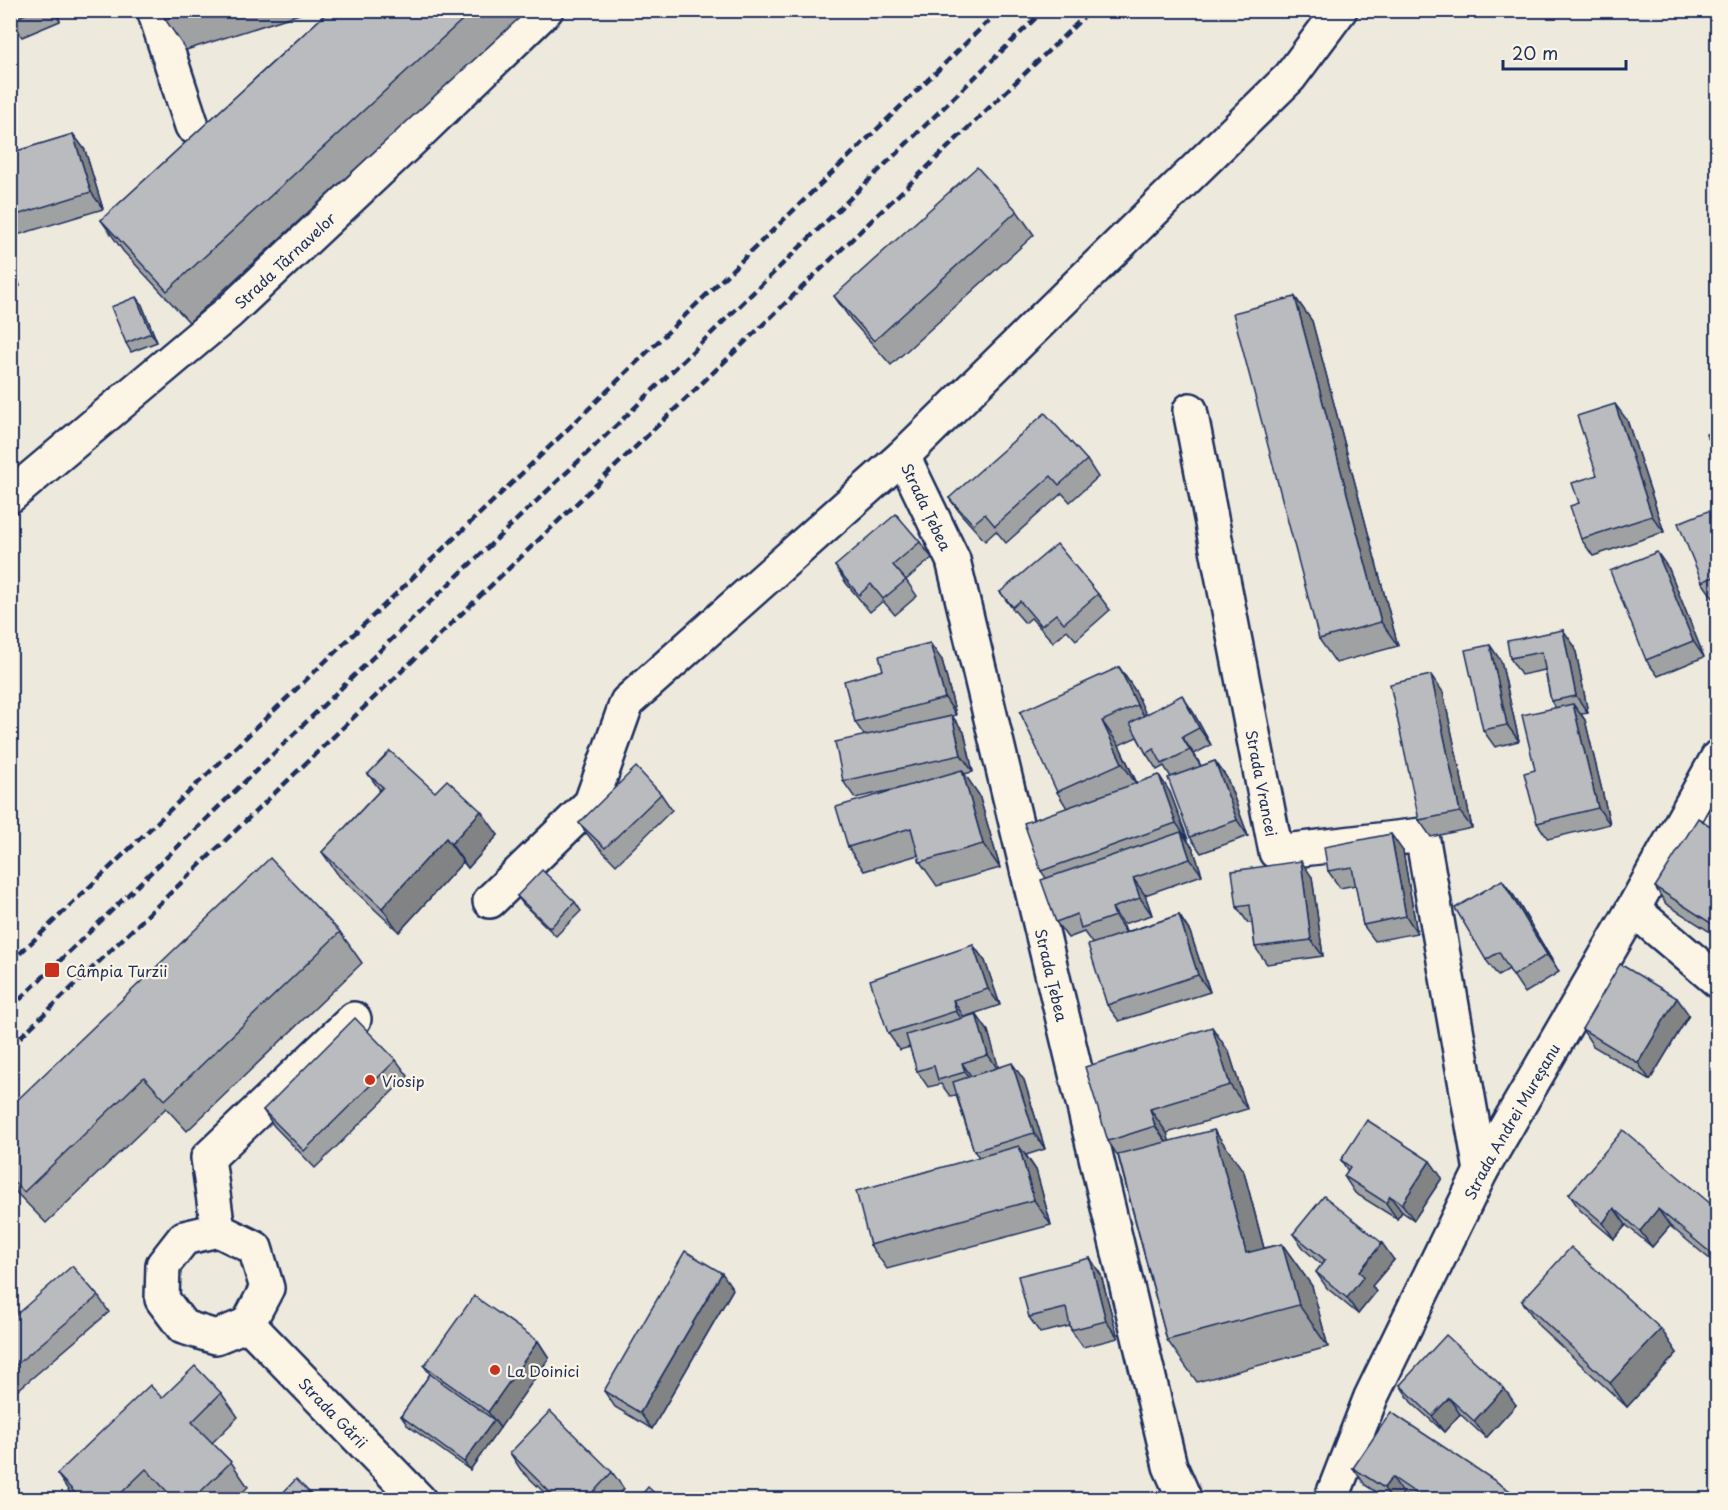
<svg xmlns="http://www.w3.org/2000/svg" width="1728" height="1510" font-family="'Playpen Sans',sans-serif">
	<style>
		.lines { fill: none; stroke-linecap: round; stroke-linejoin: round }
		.minor-casing { stroke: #1b2f5e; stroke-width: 38 }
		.minor { stroke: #fcf5e5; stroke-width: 33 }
		.rail { stroke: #1b2f5e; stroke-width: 4.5; stroke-dasharray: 9 4.5; stroke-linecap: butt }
		.wall { fill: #a0a1a3; stroke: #1b2f5e; stroke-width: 1.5 }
		.shaded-wall { fill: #828385; stroke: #1b2f5e; stroke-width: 1.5 }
		.building { fill: #babbbe; stroke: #1b2f5e; stroke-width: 1.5 }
		.poi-dot { fill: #c8321e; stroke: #fcf5e5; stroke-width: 2 }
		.labels { text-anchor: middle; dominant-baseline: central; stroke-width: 4.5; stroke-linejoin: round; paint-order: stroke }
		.street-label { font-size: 15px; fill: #1b2f5e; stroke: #fcf5e5 }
		.poi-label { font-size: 15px; fill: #1b2f5e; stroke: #fcf5e5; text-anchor: start }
	</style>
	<rect width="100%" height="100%" fill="#eee9dd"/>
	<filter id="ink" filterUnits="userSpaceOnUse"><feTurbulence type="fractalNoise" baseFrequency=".0167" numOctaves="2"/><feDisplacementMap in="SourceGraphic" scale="12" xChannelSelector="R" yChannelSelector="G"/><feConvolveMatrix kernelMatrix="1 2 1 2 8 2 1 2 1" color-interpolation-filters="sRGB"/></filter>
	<g filter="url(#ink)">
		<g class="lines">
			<defs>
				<g id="minor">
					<polyline points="154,10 192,126"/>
					<path id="s1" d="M1190,410L1276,852L1422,835L1481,1171"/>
					<path id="s2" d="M903,456L953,560L1170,1466L1185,1500"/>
					<path id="s3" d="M10,496L229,312L420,132L546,10"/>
					<polyline points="490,901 591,803 627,702 903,456 1290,77 1340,10"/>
					<polyline points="1633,909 1718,981"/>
					<polygon points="218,1230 255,1248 267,1288 248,1324 216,1337 183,1327 162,1299 163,1265 184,1238"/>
					<polyline points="218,1230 208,1158 354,1019"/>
					<path id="s4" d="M248,1324L419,1500"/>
					<path id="s5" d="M1331,1500L1371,1397L1481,1171L1633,909L1718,757"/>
				</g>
			</defs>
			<use href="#minor" class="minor-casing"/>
			<use href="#minor" class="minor"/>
			<g class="rail">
				<polyline points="10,963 539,457 1000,10"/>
				<polyline points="10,1009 428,604 622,420 1044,10"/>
				<polyline points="10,1047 1091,10"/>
			</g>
		</g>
		<g class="wall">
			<polygon points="10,10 56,10 60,21 22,37 10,21"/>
			<polygon points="162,10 312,10 186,50 165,19"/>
			<polygon points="330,10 528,10 189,322 123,251 101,220"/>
			<polygon points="73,134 85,150 103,209 14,236 10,231 10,153"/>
			<polygon points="1017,211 1034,235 891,365 851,320 834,296"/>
			<polygon points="10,261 20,286 10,290"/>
			<polygon points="1295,297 1312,321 1398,646 1336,663 1319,639"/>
			<polygon points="142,305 157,342 131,352 126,343"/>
			<polygon points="1627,420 1664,532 1593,556 1581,539 1579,503 1597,475"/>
			<polygon points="1087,460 1098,477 1070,502 1062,493 1006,543 996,531 985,541 961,514 949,498"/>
			<polygon points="1718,507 1718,597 1713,598 1702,582"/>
			<polygon points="920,542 932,558 906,580 917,596 895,615 883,601 870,612 846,583 835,566"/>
			<polygon points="1669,569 1704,657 1658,676 1646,660"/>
			<polygon points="1000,592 1098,594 1110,610 1076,640 1067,630 1053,642 1031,618 1025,623 1012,608"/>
			<polygon points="1563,630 1575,647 1588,713 1581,714 1585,720 1610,824 1548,839 1537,823 1535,770 1556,708 1551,701 1545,670 1521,675 1510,658"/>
			<polygon points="942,660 956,715 945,718 952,716 964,732 973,772 964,774 979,795 1000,868 937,886 920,862 918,855 864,871 848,847 910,786 855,798 843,781 864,735 855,722"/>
			<polygon points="1501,661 1519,741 1495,747 1483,730"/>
			<polygon points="1119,667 1136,692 1146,715 1193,712 1211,745 1194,754 1201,766 1215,761 1227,778 1248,836 1201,853 1190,837 1171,777 1164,766 1157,770 1146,753 1137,737 1119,745 1137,783 1170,792 1188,840 1187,840 1193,848 1202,875 1145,895 1152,915 1123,924 1126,932 1179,915 1190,932 1210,992 1119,1021 1107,1005 1092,943 1084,932 1068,938 1056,922 1046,878 1041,871 1067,808 1057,792"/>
			<polygon points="1443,692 1472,828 1431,837 1419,820"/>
			<polygon points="368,774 435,792 498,835 468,868 463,862 399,932 339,876 322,852 380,790"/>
			<polygon points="661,794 672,810 616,865 591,839 579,823"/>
			<polygon points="1718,831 1718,937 1666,904 1655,887"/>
			<polygon points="1403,851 1417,933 1375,941 1363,925 1356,885 1340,888 1328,871"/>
			<polygon points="1312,877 1323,956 1267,964 1255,947 1252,923 1248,923 1237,907"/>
			<polygon points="517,896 575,902 581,911 556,936 523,904"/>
			<polygon points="1514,896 1559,972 1525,993 1509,969 1498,976 1486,960"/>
			<polygon points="340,932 362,963 187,1131 166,1108 46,1223 10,1186 10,1107"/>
			<polygon points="973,945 985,961 1000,1005 964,1017 964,1018 976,1014 988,1031 998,1068 1024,1080 1045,1149 1026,1155 1036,1170 1051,1225 887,1269 870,1245 979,1157 974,1151 956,1095 950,1096 941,1084 928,1087 917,1071 910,1047 900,1050 888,1033"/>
			<polygon points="1689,1015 1650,1080 1593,1046 1582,1029"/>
			<polygon points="1229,1052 1247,1109 1167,1133 1169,1141 1244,1172 1264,1248 1282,1244 1312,1286 1328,1347 1197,1382 1167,1340 1118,1156 1108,1141"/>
			<polygon points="396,1060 408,1076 315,1168 274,1126 263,1110"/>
			<polygon points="1341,1160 1442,1178 1414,1220 1402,1212 1397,1219 1355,1193 1344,1176 1348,1171"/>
			<polygon points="1569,1194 1718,1210 1718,1266 1670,1226 1652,1247 1626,1225 1614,1239 1580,1210"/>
			<polygon points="1293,1234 1394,1260 1372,1286 1376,1292 1358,1314 1327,1288 1316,1272 1322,1265 1305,1250"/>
			<polygon points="1090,1258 1101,1275 1118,1338 1083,1347 1071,1330 1070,1326 1040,1333 1029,1317"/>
			<polygon points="733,1289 652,1429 615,1407 604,1391"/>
			<polygon points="98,1296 109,1312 11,1396 10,1320"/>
			<polygon points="1522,1301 1677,1353 1627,1407 1539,1326"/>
			<polygon points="538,1341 549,1358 470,1470 407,1425 401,1416 430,1374 424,1366"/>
			<polygon points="1400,1385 1516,1405 1486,1438 1460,1414 1444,1432 1411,1402"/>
			<polygon points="221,1393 238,1417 212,1443 231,1462 248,1487 234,1500 169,1500 163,1493 156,1500 75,1500 57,1474 162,1398"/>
			<polygon points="510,1453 612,1472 624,1489 614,1500 552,1500 521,1470"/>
			<polygon points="1353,1468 1524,1500 1413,1500 1403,1493 1399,1500 1388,1500 1365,1485"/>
		</g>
		<g class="shaded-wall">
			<polygon points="53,10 56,10 60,21"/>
			<polygon points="73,134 85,150 103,209 91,192"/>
			<polygon points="10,261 20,286 10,273"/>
			<polygon points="136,297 142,305 157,342 151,333"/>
			<polygon points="1295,297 1312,321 1398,646 1381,622"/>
			<polygon points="1615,404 1627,420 1664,532 1652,516"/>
			<polygon points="1657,552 1669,569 1704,657 1693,641"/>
			<polygon points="1563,630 1575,647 1588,713 1576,696"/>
			<polygon points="930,643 942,660 956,715 945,698"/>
			<polygon points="1490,645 1501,661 1519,741 1507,725"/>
			<polygon points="1119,667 1136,692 1153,730 1137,705"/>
			<polygon points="1431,675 1443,692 1472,828 1460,812"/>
			<polygon points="1182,695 1193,712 1211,745 1199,728"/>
			<polygon points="1573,704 1585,720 1610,824 1598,808"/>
			<polygon points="952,716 964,732 973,772 961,755"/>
			<polygon points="1102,721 1119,745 1138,787 1122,763"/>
			<polygon points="1182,737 1194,754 1201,766 1190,750"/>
			<polygon points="1215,761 1227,778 1248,836 1237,820"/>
			<polygon points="962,770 979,795 1000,868 983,844"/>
			<polygon points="1159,775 1170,792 1188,840 1176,823"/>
			<polygon points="481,811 498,835 468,868 451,844"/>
			<polygon points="1181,832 1193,848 1202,875 1190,859"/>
			<polygon points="1391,834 1403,851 1417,933 1406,916"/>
			<polygon points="446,838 463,862 399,932 382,908"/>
			<polygon points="1301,861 1312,877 1323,956 1311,940"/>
			<polygon points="1133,878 1145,895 1152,915 1140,898"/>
			<polygon points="1502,880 1514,896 1559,972 1547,955"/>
			<polygon points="1112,908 1123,924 1126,933 1115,916"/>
			<polygon points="1179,915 1190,932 1210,992 1198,975"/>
			<polygon points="1718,916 1718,932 1712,924"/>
			<polygon points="973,945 985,961 1000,1005 988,989"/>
			<polygon points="1677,998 1689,1015 1650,1080 1638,1063"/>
			<polygon points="953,1000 964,1017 967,1027 956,1011"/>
			<polygon points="976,1014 988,1031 1000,1072 988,1055"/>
			<polygon points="1212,1027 1229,1052 1247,1109 1230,1085"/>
			<polygon points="962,1063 974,1080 977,1089 965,1072"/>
			<polygon points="1012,1063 1024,1080 1045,1149 1034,1133"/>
			<polygon points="1150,1109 1167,1133 1172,1150 1155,1126"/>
			<polygon points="1214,1130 1244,1172 1276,1295 1246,1253"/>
			<polygon points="1019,1146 1036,1170 1051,1225 1034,1200"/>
			<polygon points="1430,1161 1442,1178 1414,1220 1402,1204"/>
			<polygon points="1390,1196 1402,1212 1397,1219 1386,1203"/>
			<polygon points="1614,1208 1626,1225 1614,1239 1603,1223"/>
			<polygon points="1658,1209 1670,1226 1652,1247 1640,1231"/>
			<polygon points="1382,1243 1394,1260 1372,1286 1376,1292 1358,1314 1347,1298 1359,1272"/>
			<polygon points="1282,1244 1312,1286 1328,1347 1299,1305"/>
			<polygon points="1090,1258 1101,1275 1118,1338 1106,1321"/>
			<polygon points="722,1273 733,1289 652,1429 640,1413"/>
			<polygon points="1661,1329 1677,1353 1627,1407 1610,1383"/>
			<polygon points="538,1341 549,1358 500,1428 488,1412"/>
			<polygon points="1504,1388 1516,1405 1486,1438 1474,1421"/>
			<polygon points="1449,1398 1460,1414 1444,1432 1432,1416"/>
			<polygon points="494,1420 500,1428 470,1470 464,1462"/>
			<polygon points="1392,1477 1403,1493 1399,1500 1392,1500 1384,1488"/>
		</g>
		<g class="building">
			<polygon points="10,10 34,10 10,21"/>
			<polygon points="162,10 192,10 165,19"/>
			<polygon points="330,10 473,10 167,291 101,220"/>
			<polygon points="73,134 91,192 10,217 10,153"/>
			<polygon points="977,167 1017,211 874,341 834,296"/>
			<polygon points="136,297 151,333 126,343 111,307"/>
			<polygon points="1295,297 1381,622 1319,639 1233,313"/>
			<polygon points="1615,404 1652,516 1581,539 1570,506 1579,503 1572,483 1597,475 1577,416"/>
			<polygon points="1045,413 1087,460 1059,485 1051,476 995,526 985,514 973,524 949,498"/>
			<polygon points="1718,429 1718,456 1706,434"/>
			<polygon points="1718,507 1718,575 1702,582 1678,523"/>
			<polygon points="896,514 920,542 893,565 906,580 883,599 871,584 859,595 835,566"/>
			<polygon points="1057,544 1098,594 1064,623 1056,614 1041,626 1020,601 1013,607 1000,592"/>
			<polygon points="1657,552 1693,641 1646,660 1610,571"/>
			<polygon points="1563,630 1576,696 1551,701 1542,652 1510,658 1507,641"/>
			<polygon points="930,643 945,698 855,722 844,681 883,670 879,656"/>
			<polygon points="1490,645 1507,725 1483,730 1465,650"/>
			<polygon points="1119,667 1137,705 1102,721 1122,763 1057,792 1020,712"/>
			<polygon points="1431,675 1460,812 1419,820 1390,684"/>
			<polygon points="1182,695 1199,728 1182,737 1190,750 1162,764 1154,749 1146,753 1130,723"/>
			<polygon points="1573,704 1598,808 1537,823 1524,773 1535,770 1522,715"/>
			<polygon points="952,716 961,755 843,781 835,742"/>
			<polygon points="390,751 435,792 447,780 481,811 451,844 446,838 382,908 322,852 383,787 368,774"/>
			<polygon points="1215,761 1237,820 1190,837 1168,778"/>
			<polygon points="636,767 661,794 605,848 579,823"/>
			<polygon points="962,770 983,844 920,862 911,828 848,847 836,807"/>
			<polygon points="1159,775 1176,823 1041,871 1024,823"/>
			<polygon points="1698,818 1718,831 1718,916 1712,924 1655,887"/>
			<polygon points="1181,832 1190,859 1133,878 1140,898 1112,908 1115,916 1081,928 1077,914 1056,922 1041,880"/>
			<polygon points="1391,834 1406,916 1363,925 1352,867 1328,871 1324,847"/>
			<polygon points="270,858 340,932 165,1100 144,1077 24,1192 10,1178 10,1107"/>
			<polygon points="1301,861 1311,940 1255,947 1250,905 1237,907 1232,871"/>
			<polygon points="542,870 575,902 550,928 517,896"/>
			<polygon points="1502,880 1547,955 1513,976 1499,952 1486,960 1455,908"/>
			<polygon points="1179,915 1198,975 1107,1005 1088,945"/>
			<polygon points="973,945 988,989 953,1000 956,1011 888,1033 870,980"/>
			<polygon points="1620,964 1677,998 1638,1063 1582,1029"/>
			<polygon points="976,1014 988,1055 962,1063 965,1072 938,1080 934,1066 917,1071 906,1035"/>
			<polygon points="355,1018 396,1060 304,1151 263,1110"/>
			<polygon points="1212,1027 1230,1085 1150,1109 1155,1126 1108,1141 1085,1067"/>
			<polygon points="1012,1063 1034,1133 974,1151 953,1082"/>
			<polygon points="1367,1120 1430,1161 1402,1204 1390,1196 1386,1203 1344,1176 1350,1167 1341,1160"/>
			<polygon points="1214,1130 1246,1253 1282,1244 1299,1305 1167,1340 1118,1154"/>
			<polygon points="1623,1130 1718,1210 1718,1259 1658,1209 1640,1231 1614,1208 1603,1223 1569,1194"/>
			<polygon points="1019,1146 1034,1200 870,1245 856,1191"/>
			<polygon points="1324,1196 1382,1243 1359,1272 1364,1276 1347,1298 1316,1272 1325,1260 1293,1234"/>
			<polygon points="1571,1247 1661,1329 1610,1383 1522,1301"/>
			<polygon points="685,1251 722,1273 640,1413 604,1391"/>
			<polygon points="1090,1258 1106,1321 1071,1330 1066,1308 1029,1317 1018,1276"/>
			<polygon points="72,1266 98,1296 10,1370 10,1320"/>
			<polygon points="474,1296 538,1341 488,1412 424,1366"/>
			<polygon points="1446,1335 1504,1388 1474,1421 1449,1398 1432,1416 1400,1385"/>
			<polygon points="195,1366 221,1393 192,1422 231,1462 192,1500 175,1500 146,1469 114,1500 82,1500 57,1474 150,1385 162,1398"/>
			<polygon points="430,1374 494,1420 464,1462 401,1416"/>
			<polygon points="550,1411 612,1472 586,1500 558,1500 510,1453"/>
			<polygon points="1391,1412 1524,1500 1426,1500 1392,1477 1384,1488 1353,1468"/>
			<polygon points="296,1479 317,1500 276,1500"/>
			<polygon points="648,1487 662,1500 637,1500"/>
			<polygon points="1103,1492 1104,1500 1072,1500"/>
		</g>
	</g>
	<g class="poi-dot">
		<rect x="44" y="962" width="16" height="16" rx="3"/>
		<circle cx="370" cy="1080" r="6"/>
		<circle cx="495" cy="1370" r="6"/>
	</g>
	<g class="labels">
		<g class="street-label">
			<text stroke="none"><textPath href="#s3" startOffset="362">Strada Târnavelor</textPath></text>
			<text stroke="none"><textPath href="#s2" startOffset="56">Strada Țebea</textPath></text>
			<text stroke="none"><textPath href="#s1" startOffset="380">Strada Vrancei</textPath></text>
			<text stroke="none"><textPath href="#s2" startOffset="542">Strada Țebea</textPath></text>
			<text stroke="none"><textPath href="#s5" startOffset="420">Strada Andrei Mureșanu</textPath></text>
			<text stroke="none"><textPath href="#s4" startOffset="123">Strada Gării</textPath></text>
		</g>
		<g class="poi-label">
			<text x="66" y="970">Câmpia Turzii</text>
			<text x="382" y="1080">Viosip</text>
			<text x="507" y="1370">La Doinici</text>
		</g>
	</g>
	<rect width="1728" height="1510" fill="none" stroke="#fcf5e5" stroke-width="36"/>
	<rect x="18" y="18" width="1692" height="1474" fill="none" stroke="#1b2f5e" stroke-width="2" filter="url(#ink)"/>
	<path d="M1503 60v9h123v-9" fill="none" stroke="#1b2f5e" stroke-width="3"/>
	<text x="1512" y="60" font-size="18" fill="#1b2f5e" stroke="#fcf5e5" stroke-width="4.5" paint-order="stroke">20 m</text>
</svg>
